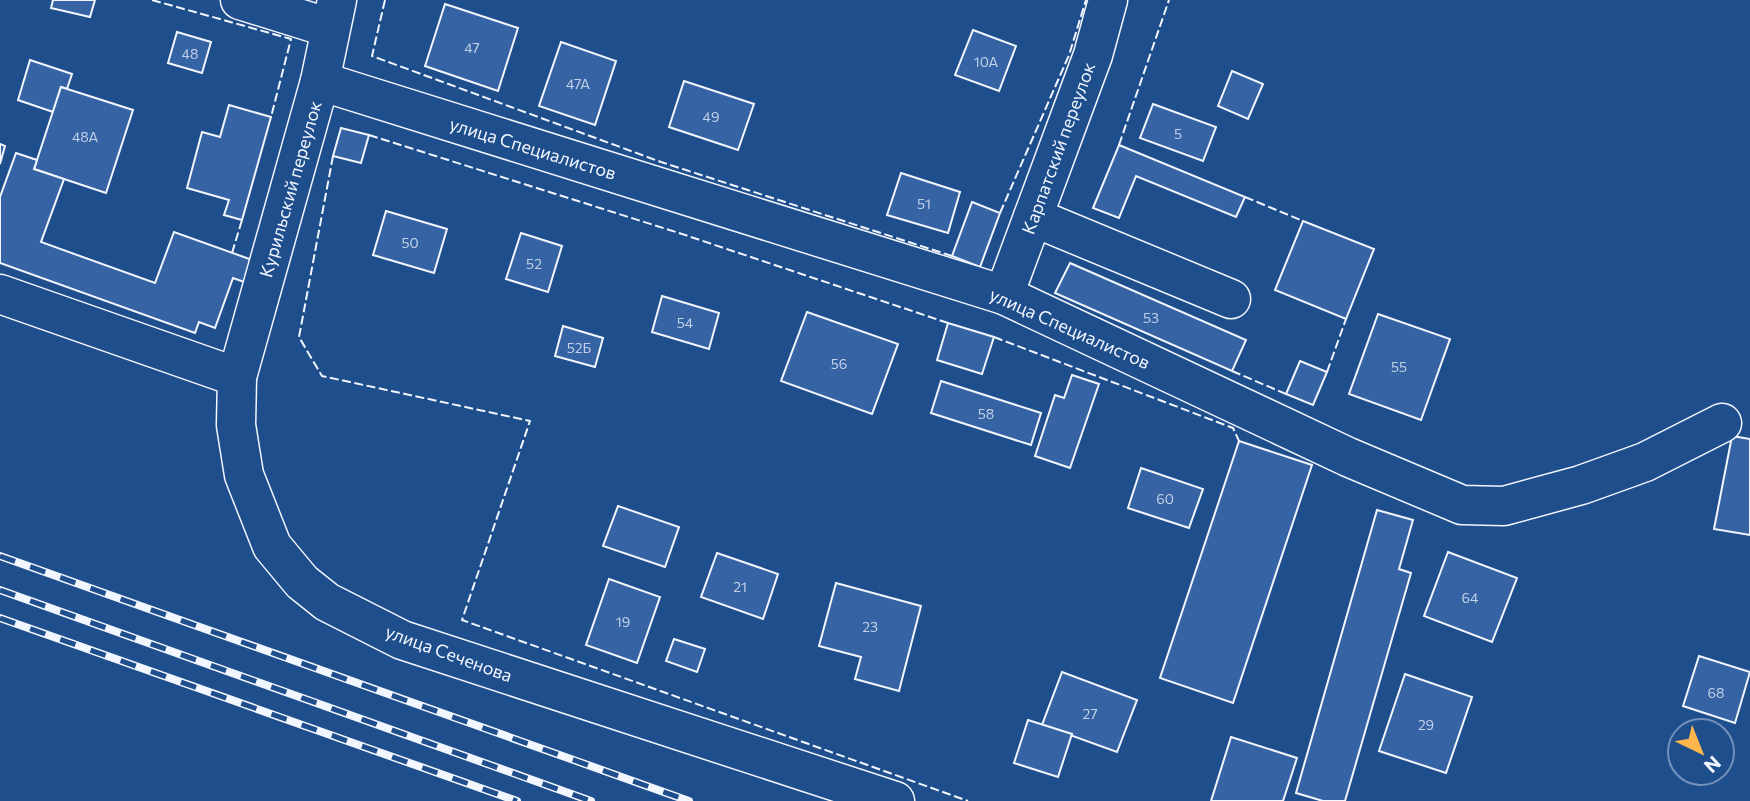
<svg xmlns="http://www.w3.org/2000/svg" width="1750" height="801" font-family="Commissioner,sans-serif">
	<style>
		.building { fill: #3563a3; stroke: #f2f6ff; stroke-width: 2 }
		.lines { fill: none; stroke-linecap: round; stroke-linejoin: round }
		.minor-casing { stroke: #f2f6ff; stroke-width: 41 }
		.minor { stroke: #1f4e8c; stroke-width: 38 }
		.rail-casing { stroke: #f2f6ff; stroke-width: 8 }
		.rail { stroke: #1f4e8c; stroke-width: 5; stroke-dasharray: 16; stroke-linecap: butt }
		.fence { stroke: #f2f6ff; stroke-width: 2; stroke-dasharray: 9 3.5; stroke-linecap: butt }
		.labels { text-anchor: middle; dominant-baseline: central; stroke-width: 5; stroke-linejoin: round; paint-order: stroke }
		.number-label { font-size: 14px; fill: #c3d1e8 }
		.street-label { font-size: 18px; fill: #f2f6ff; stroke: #1f4e8c }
	</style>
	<rect width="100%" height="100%" fill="#1f4e8c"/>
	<g class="building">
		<polygon points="53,0 95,0 90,17 51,8"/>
		<polygon points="445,4 518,28 498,91 425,66"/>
		<polygon points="973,30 1016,46 999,91 955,75"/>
		<polygon points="177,32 211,42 202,73 168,63"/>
		<polygon points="561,42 616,61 595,125 539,106"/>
		<polygon points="30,60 72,74 67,89 61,87 53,112 18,100"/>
		<polygon points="1232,71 1263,84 1248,119 1218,106"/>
		<polygon points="684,81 754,104 738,150 669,127"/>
		<polygon points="61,87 133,110 106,193 34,169"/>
		<polygon points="1153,104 1216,127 1203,161 1140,138"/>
		<polygon points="229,105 271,117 242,220 224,215 229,200 187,188 202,132 220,137"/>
		<polygon points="341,128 369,135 361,163 333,156"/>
		<polygon points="0,144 5,146 0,164"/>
		<polygon points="1119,145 1245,197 1236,217 1136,176 1119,218 1093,208"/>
		<polygon points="16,153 37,160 34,169 64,179 41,242 155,283 174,232 255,261 247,283 233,278 215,328 199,322 195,333 0,263 0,197"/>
		<polygon points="901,173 960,192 948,233 887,215"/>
		<polygon points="972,202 1000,213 980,267 952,256"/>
		<polygon points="386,211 447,229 434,273 373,255"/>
		<polygon points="1303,221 1374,249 1346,319 1275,290"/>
		<polygon points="521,233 562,246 548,292 506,279"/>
		<polygon points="1070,263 1246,340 1232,371 1055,293"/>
		<polygon points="662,296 719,313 709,349 652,332"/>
		<polygon points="807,312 898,344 872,414 781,381"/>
		<polygon points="1378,314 1450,339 1421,420 1349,394"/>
		<polygon points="948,323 994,337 982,374 937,360"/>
		<polygon points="563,326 603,338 595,367 555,356"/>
		<polygon points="1300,361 1327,372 1313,405 1286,394"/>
		<polygon points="1072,375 1099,384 1070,468 1035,456 1055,395 1064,398"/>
		<polygon points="941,381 1041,413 1031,445 931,413"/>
		<polygon points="1732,436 1750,439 1750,535 1714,529"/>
		<polygon points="1239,441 1312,465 1233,703 1160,678"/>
		<polygon points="1141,468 1203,489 1189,528 1128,508"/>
		<polygon points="618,506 679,527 665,567 603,546"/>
		<polygon points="1377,510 1413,520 1399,569 1411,573 1345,801 1323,801 1296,793"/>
		<polygon points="1448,552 1517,578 1492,642 1424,616"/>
		<polygon points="717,553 778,574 763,619 701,597"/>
		<polygon points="609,579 660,597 637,663 586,645"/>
		<polygon points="836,583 921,606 899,691 855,679 861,657 819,646"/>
		<polygon points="674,639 705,649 697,672 666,661"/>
		<polygon points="1699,656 1750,672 1735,723 1683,706"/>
		<polygon points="1062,672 1137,700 1117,752 1042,725"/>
		<polygon points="1405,674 1472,697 1446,773 1379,751"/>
		<polygon points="1028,720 1072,734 1058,777 1014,763"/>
		<polygon points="1231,737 1297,758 1283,801 1211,801"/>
	</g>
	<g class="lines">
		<defs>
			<g id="minor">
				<polyline points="240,0 330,28"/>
				<polyline points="320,81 1004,295 1348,457 1462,505 1504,506 1581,485 1645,462 1722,423"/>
				<polyline points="1033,217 1231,299"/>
				<polyline points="0,294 237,377 236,425 244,475 272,546 302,582 327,602 402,640 895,801"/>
				<polyline points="1004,295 1093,55 1108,0"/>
				<polyline points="237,377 320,81 337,0"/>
			</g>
		</defs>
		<use href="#minor" class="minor-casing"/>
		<use href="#minor" class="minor"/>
		<defs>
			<g id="rail">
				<polyline points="0,556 689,801"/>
				<polyline points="0,590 591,801"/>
				<polyline points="0,618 517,801"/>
			</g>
		</defs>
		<use href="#rail" class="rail-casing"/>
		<use href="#rail" class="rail"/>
		<g class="fence">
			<polyline points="152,0 291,39 271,117"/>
			<polyline points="385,0 372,56 661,162 952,256"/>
			<polyline points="369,135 679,233 948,323"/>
			<polyline points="1119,145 1169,0"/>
			<polyline points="333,156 299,337 322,376 530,421 462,620 968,801"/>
			<polyline points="1245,197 1303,221"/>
			<polyline points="1000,213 1069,55 1086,0"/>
			<polyline points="232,253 242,220"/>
			<polyline points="994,337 1233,428 1239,441"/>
			<polyline points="1232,371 1286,394"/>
			<polyline points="1327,372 1346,319"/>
		</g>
	</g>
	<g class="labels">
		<g class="number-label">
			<text x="472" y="47">47</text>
			<text x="190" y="53">48</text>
			<text x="986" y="61">10А</text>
			<text x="578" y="83">47А</text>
			<text x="711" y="116">49</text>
			<text x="1178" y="133">5</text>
			<text x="85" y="136">48А</text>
			<text x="924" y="203">51</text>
			<text x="410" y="242">50</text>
			<text x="534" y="263">52</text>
			<text x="1151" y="317">53</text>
			<text x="685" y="322">54</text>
			<text x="579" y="347">52Б</text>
			<text x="839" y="363">56</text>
			<text x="1399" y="366">55</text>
			<text x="986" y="413">58</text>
			<text x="1165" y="498">60</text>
			<text x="740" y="586">21</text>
			<text x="1470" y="597">64</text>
			<text x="623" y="621">19</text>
			<text x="870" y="626">23</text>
			<text x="1716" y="692">68</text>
			<text x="1090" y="713">27</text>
			<text x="1426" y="724">29</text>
		</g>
		<g class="street-label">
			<text transform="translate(533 148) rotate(17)">улица Специалистов</text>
			<text transform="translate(1058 148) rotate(-70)">Карпатский переулок</text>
			<text transform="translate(290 189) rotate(-74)">Курильский переулок</text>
			<text transform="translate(1070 328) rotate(24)">улица Специалистов</text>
			<text transform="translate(449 653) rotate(20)">улица Сеченова</text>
		</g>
	</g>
	<g transform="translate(1701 752) rotate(137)"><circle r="33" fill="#1f4e8c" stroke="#7391ba" stroke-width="2"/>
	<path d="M0-5L12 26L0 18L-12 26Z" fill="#ffb74d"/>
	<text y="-10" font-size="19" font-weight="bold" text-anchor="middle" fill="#f2f6ff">N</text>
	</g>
</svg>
